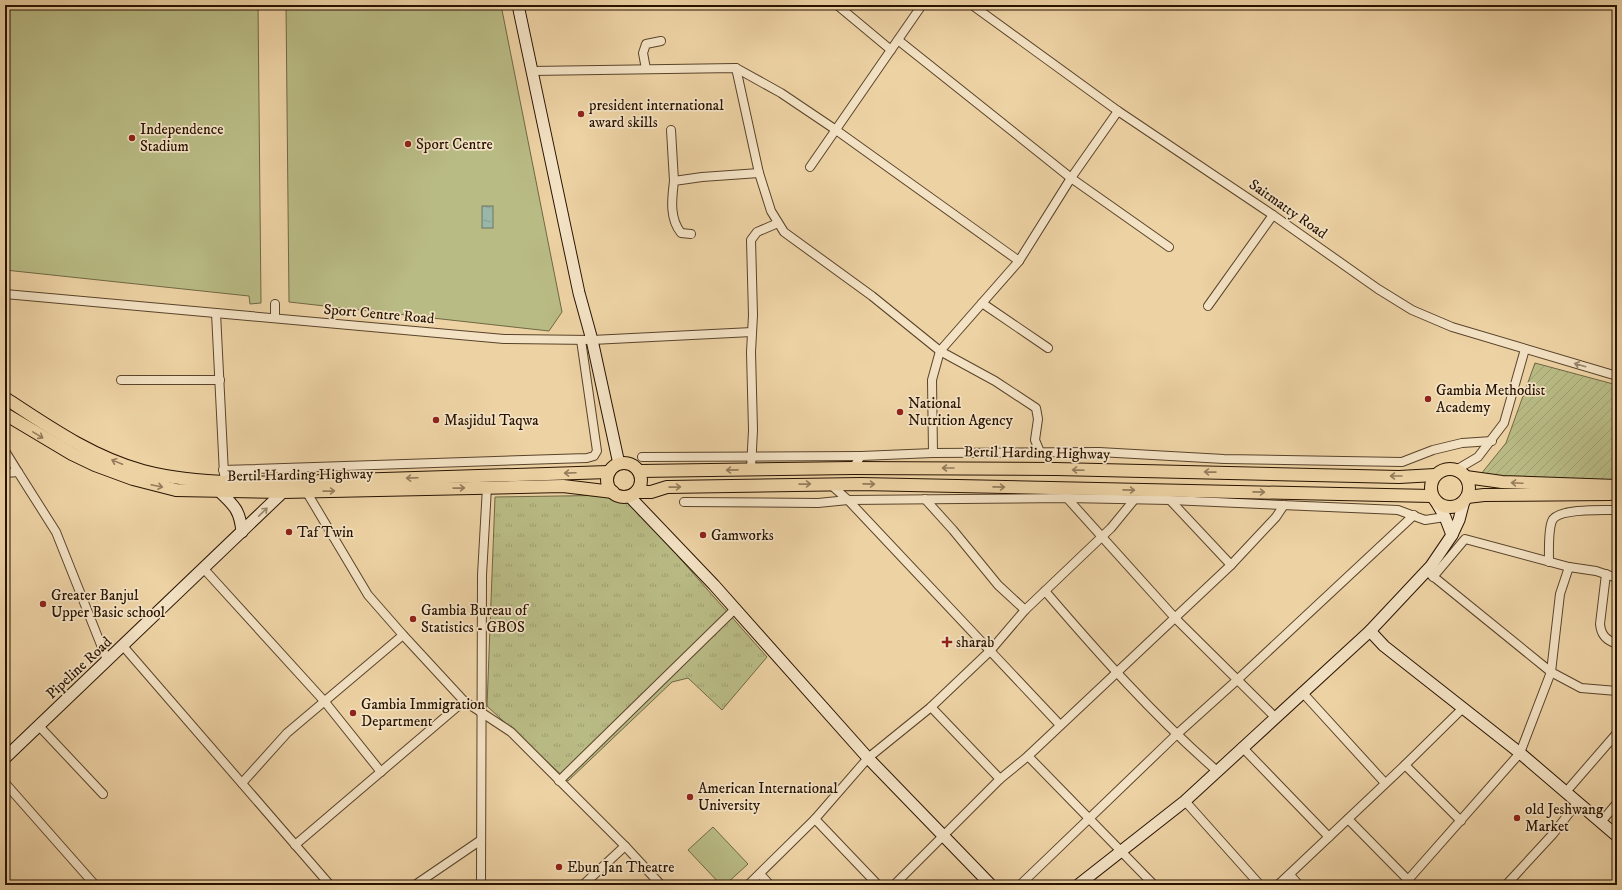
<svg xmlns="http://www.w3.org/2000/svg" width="1622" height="890" font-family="'IM FELL DW Pica',serif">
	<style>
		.grass { fill: url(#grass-tufts); stroke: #706743 }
		.park { fill: #b9bb85; stroke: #706743 }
		.garden { fill: url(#garden-furrows); stroke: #706743 }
		.water { fill: url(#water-ripples); stroke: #6c7565 }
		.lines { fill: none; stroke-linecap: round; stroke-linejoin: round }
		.street-casing { stroke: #59432a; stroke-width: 10 }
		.secondary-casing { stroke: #281301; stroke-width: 13 }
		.primary-casing { stroke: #281301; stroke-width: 14 }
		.street { stroke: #f3e2c4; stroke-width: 8 }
		.secondary { stroke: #f3e2c4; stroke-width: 11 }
		.primary { stroke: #edd2a4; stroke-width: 12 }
		.oneway { stroke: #98856c }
		.oneway2 { stroke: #947c5b }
		.poi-dot { fill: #8f2418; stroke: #f3e2c4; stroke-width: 1.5 }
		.labels { text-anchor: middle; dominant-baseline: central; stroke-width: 3.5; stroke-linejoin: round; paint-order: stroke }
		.poi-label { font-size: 15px; fill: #281301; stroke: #f3e2c4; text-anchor: start }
		.street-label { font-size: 15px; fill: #281301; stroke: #f3e2c4 }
	</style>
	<defs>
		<pattern id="grass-tufts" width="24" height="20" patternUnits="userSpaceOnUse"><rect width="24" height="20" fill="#b9bb85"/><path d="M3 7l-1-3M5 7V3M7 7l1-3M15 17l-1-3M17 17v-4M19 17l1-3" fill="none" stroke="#9fa071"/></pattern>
		<pattern id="garden-furrows" width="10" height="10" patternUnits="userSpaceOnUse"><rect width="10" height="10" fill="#b9bb85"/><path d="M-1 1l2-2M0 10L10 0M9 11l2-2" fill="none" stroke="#9fa071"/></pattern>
		<pattern id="water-ripples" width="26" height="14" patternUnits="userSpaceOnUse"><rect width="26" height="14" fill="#99b7a8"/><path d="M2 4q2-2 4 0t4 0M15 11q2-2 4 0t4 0" fill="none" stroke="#849c8f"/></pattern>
	</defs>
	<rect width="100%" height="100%" fill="#edd2a4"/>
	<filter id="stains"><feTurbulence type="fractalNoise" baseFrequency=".005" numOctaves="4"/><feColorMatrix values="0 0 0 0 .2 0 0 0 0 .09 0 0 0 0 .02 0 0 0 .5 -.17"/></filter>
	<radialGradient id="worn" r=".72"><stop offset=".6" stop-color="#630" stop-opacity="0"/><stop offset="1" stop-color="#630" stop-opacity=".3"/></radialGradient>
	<polygon class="grass" points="624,495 767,657 722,710 688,678 672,682 568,781 487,706 495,497"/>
	<g class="park">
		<polygon points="5,5 258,5 261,303 250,304 249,296 5,270"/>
		<polygon points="286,5 501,5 562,312 549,331 289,302"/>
		<polygon points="713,827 748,864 725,885 721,885 688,850"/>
	</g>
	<polygon class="garden" points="1535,363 1617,385 1617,483 1494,484 1481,474 1506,443"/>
	<rect class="water" x="482" y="206" width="11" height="22"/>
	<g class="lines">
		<defs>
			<g id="street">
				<polyline points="837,5 891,50"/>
				<polyline points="972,5 1118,111 1273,215 1378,289 1412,310 1452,327 1617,376"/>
				<polyline points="898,40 1071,178 1169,247"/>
				<polyline points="736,68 759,173 771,211 784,232 872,296 940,351 995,381 1036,408 1038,419 1035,440 1040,452"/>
				<polyline points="646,69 643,53 646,44 661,41"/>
				<polyline points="531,71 736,68 781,93 836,130 1019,261"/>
				<polyline points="671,130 674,181"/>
				<polyline points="810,167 922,5"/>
				<path d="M691,234L681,233C669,218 672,198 674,181L702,177L759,173"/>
				<polyline points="5,294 504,339 592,340 752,332"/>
				<polyline points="982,303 1048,348"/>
				<polyline points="275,304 275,318"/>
				<polyline points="1208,306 1273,215"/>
				<polyline points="216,313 224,474"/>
				<polyline points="121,380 220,380"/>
				<polyline points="5,451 18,472"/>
				<polyline points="933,453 932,380 940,351 1019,261 1071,178 1118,111"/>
				<polyline points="642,457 861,456"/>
				<polyline points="853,468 861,456 933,453 1099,452 1224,459 1402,462 1433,450 1462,443 1492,441"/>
				<polyline points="751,469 753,430 751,352 753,315 751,240 757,232 778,223"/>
				<polyline points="223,470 587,458 594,456 597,451 581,340"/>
				<polyline points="1456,470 1478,457 1504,423 1525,349"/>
				<polyline points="5,473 18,472 56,532 107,660"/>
				<polyline points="830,484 848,500 1060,725"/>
				<polyline points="306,491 368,595 403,635 464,701 511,732 625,846 661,885"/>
				<polyline points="1067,498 1176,619 1275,717"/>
				<polyline points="1170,500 1231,565"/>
				<polyline points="684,502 818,503 848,500 1067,498 1170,500 1398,510 1425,520 1445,517"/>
				<path d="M1549,562C1549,551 1548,531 1552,521C1557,508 1604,510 1617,510"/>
				<polyline points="1569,567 1596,571 1617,578"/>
				<polyline points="204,569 325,702 381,772"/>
				<polyline points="1429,573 1551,672 1581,688 1617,691"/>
				<path d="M1606,574L1600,624C1601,635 1606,640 1617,644"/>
				<path d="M1045,591C1099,654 1154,716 1217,771"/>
				<polyline points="1025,610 1111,528 1134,500"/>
				<polyline points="123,646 330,885"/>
				<polyline points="1302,692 1385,783"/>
				<polyline points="931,707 1000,779"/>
				<polyline points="39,726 103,794"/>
				<polyline points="1242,747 1329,837"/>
				<polyline points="1028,756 1154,885"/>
				<polyline points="1405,765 1461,821"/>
				<polyline points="559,781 735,609"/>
				<polyline points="5,783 95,885"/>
				<polyline points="242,783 287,733 403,635"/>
				<polyline points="1565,793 1617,733"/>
				<polyline points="1185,801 1260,885"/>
				<polyline points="815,819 878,885"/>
				<polyline points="1348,819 1413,885"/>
				<polyline points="1601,822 1617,803"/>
				<polyline points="295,845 464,701"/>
				<polyline points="760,874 770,885"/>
				<polyline points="1290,875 1299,885"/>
				<polyline points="1408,880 1520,753 1551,672 1560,594 1569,567 1465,539 1433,577"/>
				<polyline points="415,885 481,840"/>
				<polyline points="481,885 482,575 487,487"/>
				<polyline points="583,885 625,846"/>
				<polyline points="748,885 815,819 868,758 931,707 990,651 1025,610 998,585 953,530 925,499"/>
				<polyline points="894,885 1000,779 1028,756 1231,565 1276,517 1284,505"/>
				<polyline points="1020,885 1176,735 1236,681 1414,515"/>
				<polyline points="1278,885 1405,765 1463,708"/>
				<polyline points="1506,885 1553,834 1577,803"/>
			</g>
			<g id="secondary">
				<polyline points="518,5 579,293 592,340 619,464"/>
				<path d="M219,491C235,506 240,511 242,532"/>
				<polyline points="629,496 714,585 868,758 991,885"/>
				<polyline points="1435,500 1445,517 1452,535"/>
				<polyline points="1370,631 1384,646 1520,753 1617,836"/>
				<polyline points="5,758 283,492"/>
				<polyline points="1078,885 1185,801 1370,631 1431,566 1452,535 1459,520 1464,501"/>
			</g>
			<g id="primary">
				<path d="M5,398C49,427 92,457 143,471C208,488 286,482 352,480C438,477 524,475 609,472"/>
				<polyline points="5,414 72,454 95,465 133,479 176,490 283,492 563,486 613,492"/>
				<circle cx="624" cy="480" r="17"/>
				<circle cx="1450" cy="488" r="19"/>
				<polyline points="639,471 853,468 1056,469 1399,477 1435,475"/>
				<polyline points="1466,477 1502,482 1617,486"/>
				<polyline points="637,492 651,492 667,487 861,484 1432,496"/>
				<polyline points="1467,497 1484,495 1610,494"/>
			</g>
		</defs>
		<use href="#street" class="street-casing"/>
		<use href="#secondary" class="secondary-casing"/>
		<use href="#primary" class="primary-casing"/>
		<use href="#street" class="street"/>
		<use href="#secondary" class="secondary"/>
		<use href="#primary" class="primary"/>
	</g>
	<defs><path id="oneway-shaft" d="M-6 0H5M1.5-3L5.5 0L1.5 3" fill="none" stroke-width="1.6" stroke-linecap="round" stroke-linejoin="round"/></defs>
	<g class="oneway">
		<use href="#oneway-shaft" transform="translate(1580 365) rotate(-164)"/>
		<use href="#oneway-shaft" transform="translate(263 512) rotate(-44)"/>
	</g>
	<g class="oneway2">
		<use href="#oneway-shaft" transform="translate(38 435) rotate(31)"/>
		<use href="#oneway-shaft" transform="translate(117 462) rotate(-158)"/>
		<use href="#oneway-shaft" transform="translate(948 468) rotate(-180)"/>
		<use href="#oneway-shaft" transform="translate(732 470) rotate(179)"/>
		<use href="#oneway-shaft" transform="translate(1078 470) rotate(-178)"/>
		<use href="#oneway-shaft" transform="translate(1210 472) rotate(-179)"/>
		<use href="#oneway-shaft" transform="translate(570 473) rotate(178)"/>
		<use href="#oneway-shaft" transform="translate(1396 476) rotate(-180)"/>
		<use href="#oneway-shaft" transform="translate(412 478) rotate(178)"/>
		<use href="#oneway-shaft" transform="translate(1517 483) rotate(-177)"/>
		<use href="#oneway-shaft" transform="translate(805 484) rotate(-1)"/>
		<use href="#oneway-shaft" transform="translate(869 484) rotate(1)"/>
		<use href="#oneway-shaft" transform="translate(157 486) rotate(12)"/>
		<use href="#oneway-shaft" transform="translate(675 487) rotate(-1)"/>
		<use href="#oneway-shaft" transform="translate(999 487) rotate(1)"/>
		<use href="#oneway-shaft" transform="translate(459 488) rotate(-1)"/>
		<use href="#oneway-shaft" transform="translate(1129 490) rotate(1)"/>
		<use href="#oneway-shaft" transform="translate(329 491) rotate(-1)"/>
		<use href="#oneway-shaft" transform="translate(1259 492) rotate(1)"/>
	</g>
	<g class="poi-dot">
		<circle cx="581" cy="114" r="4"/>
		<circle cx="132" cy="138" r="4"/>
		<circle cx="408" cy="144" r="4"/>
		<circle cx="1428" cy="399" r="4"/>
		<circle cx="900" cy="412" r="4"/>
		<circle cx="436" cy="420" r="4"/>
		<circle cx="289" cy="532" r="4"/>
		<circle cx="703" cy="535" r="4"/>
		<circle cx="43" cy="604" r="4"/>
		<circle cx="413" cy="619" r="4"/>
		<path d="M945 636h4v4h4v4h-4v4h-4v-4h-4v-4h4z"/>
		<circle cx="353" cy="713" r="4"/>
		<circle cx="690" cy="797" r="4"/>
		<circle cx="1517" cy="818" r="4"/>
		<circle cx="559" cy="867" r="4"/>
	</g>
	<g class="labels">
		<g class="poi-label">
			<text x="589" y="105">president international<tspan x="589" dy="17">award skills</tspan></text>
			<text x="140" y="129">Independence<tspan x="140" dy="17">Stadium</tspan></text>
			<text x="416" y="144">Sport Centre</text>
			<text x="1436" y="390">Gambia Methodist<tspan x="1436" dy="17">Academy</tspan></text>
			<text x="908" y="403">National<tspan x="908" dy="17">Nutrition Agency</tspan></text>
			<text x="444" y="420">Masjidul Taqwa</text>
			<text x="297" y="532">Taf Twin</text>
			<text x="711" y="535">Gamworks</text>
			<text x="51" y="595">Greater Banjul<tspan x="51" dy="17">Upper Basic school</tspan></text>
			<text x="421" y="610">Gambia Bureau of<tspan x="421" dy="17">Statistics - GBOS</tspan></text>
			<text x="956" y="642">sharab</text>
			<text x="361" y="704">Gambia Immigration<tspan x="361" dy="17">Department</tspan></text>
			<text x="698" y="788">American International<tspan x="698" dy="17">University</tspan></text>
			<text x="1525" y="809">old Jeshwang<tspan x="1525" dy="17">Market</tspan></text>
			<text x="567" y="867">Ebun Jan Theatre</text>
		</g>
		<g class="street-label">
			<text transform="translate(1288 209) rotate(35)">Saitmatty Road</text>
			<text transform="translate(379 314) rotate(5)">Sport Centre Road</text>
			<text transform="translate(1037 453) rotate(1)">Bertil Harding Highway</text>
			<text transform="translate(300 475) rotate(-1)">Bertil Harding Highway</text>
			<text transform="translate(79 668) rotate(-43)">Pipeline Road</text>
		</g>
	</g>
	<rect width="1622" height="890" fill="none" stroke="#edd2a4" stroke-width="20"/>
	<rect x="6" y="6" width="1610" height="878" fill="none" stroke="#281301" stroke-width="2"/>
	<rect x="10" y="10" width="1602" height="870" fill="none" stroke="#281301"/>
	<rect width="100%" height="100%" filter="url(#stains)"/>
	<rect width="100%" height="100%" fill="url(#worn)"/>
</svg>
